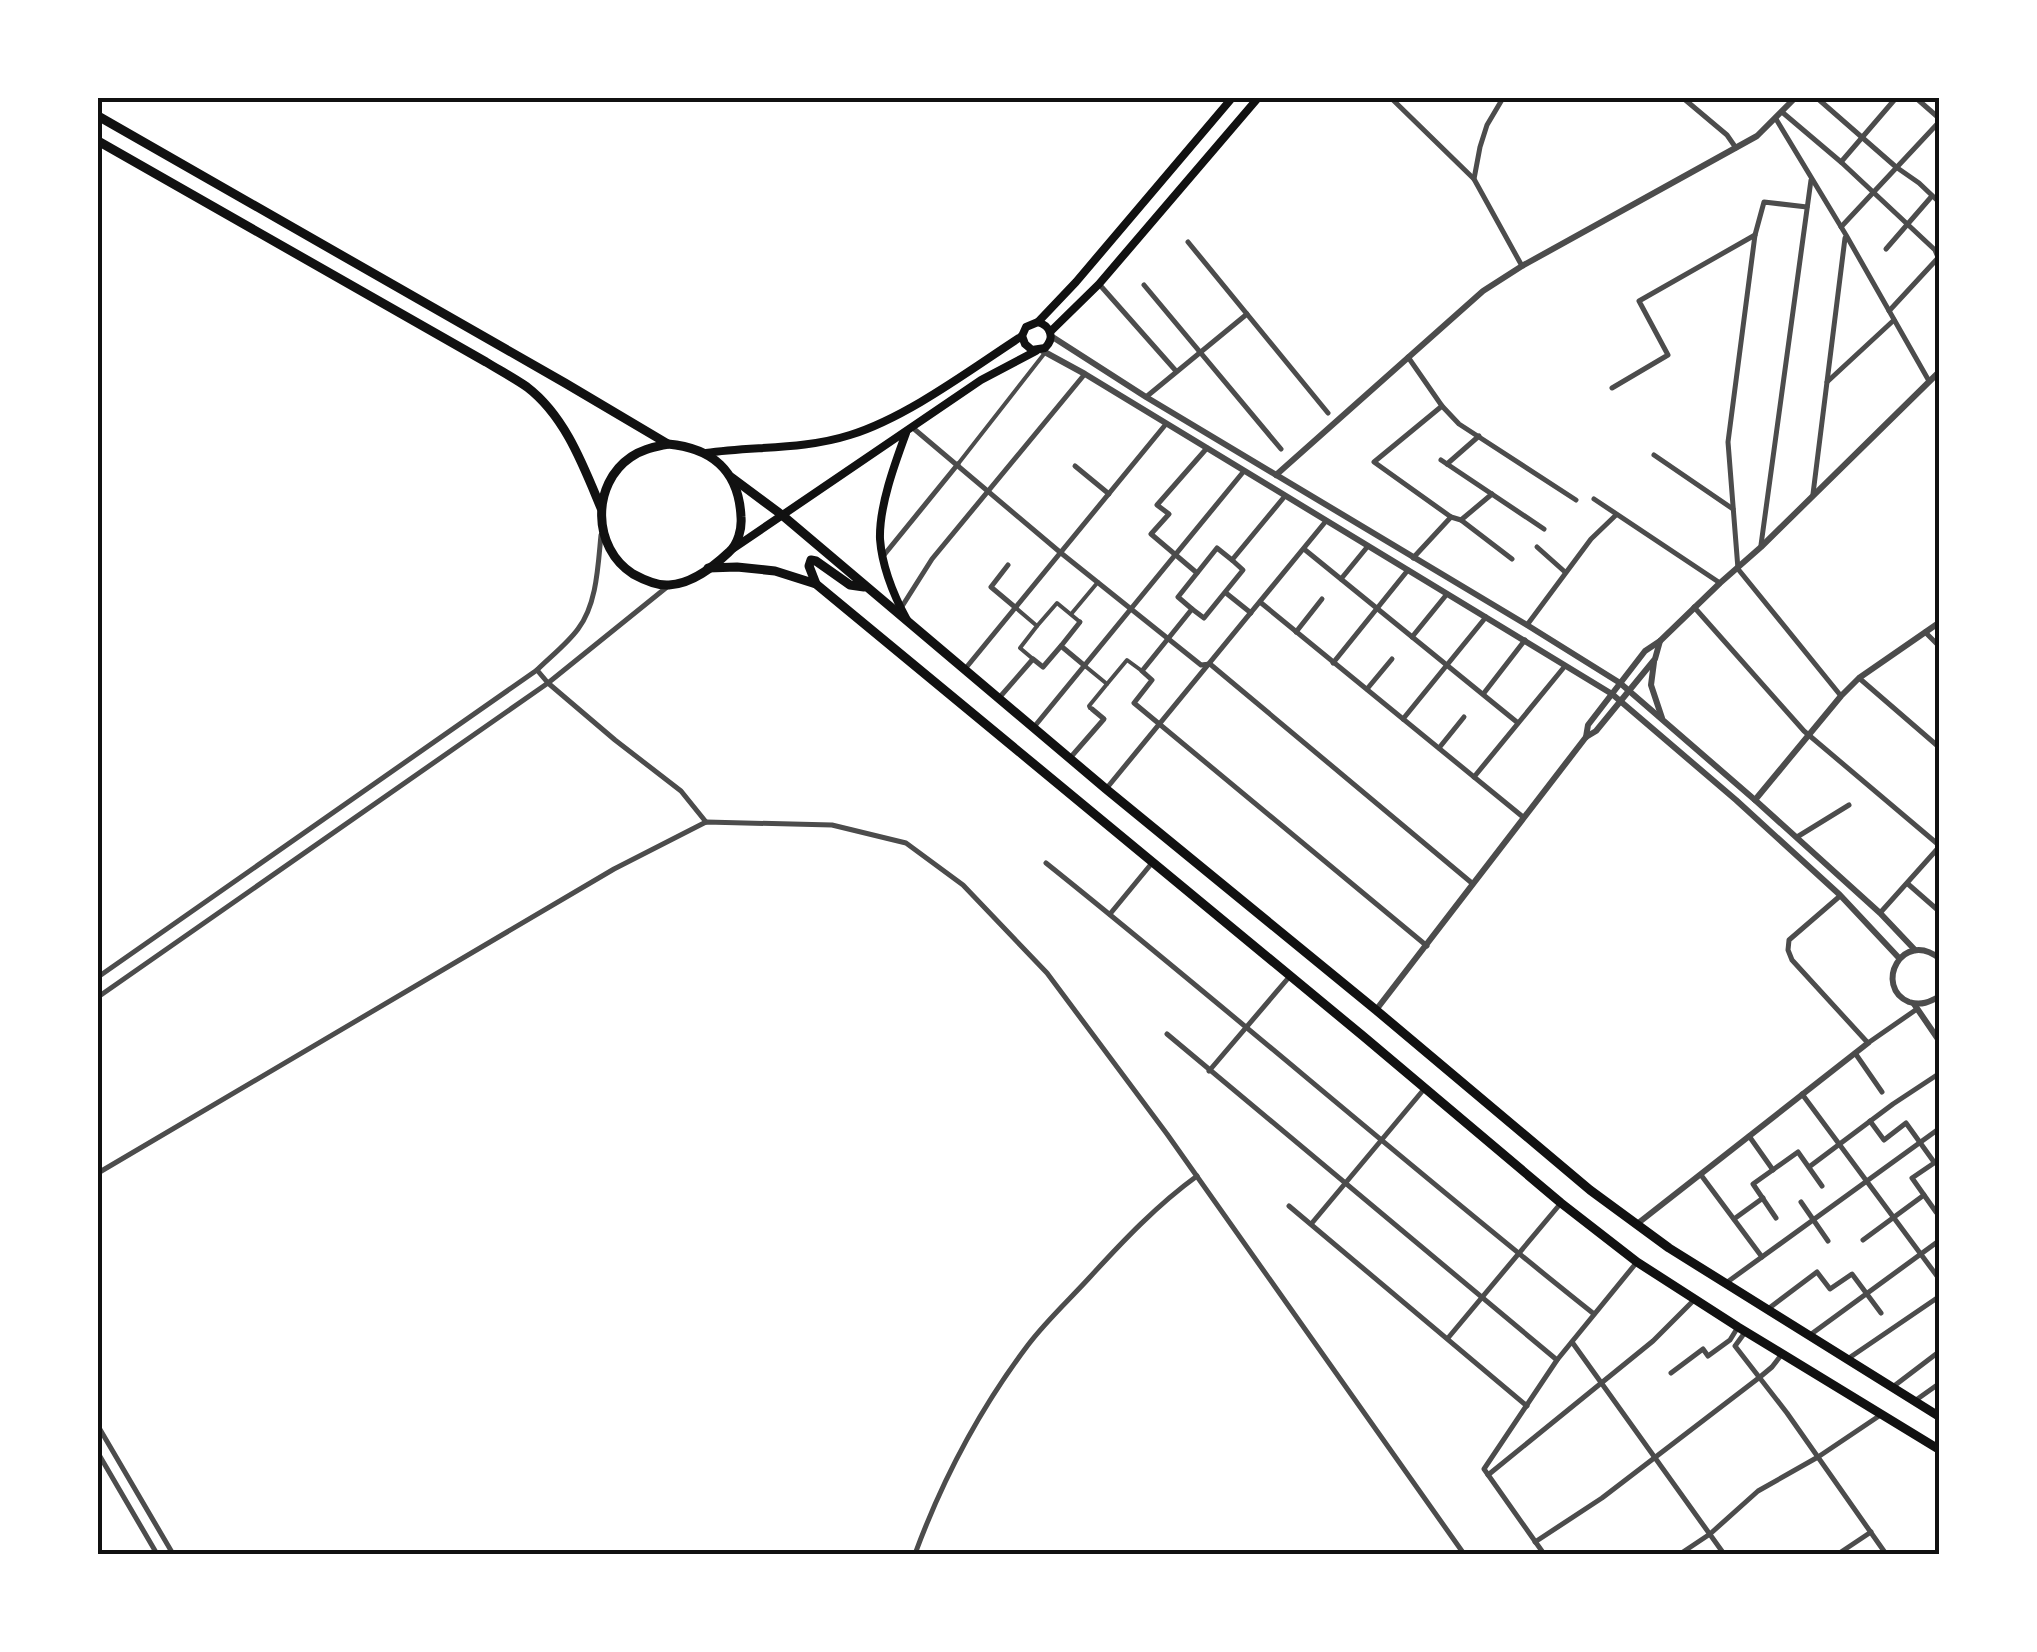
<svg xmlns="http://www.w3.org/2000/svg" width="2037" height="1652" font-family="'Golos Text',sans-serif">
	<style>
		.lines { fill: none; stroke-linecap: round; stroke-linejoin: round }
		.pedestrian { stroke: #4c4c4c; stroke-width: 4 }
		.minor { stroke: #4c4c4c; stroke-width: 5 }
		.tertiary { stroke: #4c4c4c; stroke-width: 6 }
		.secondary { stroke: #111; stroke-width: 8 }
		.primary { stroke: #111; stroke-width: 9 }
		.neatline { fill: none; stroke: #111; stroke-width: 4 }
	</style>
	<rect width="100%" height="100%" fill="#fff"/>
	<g class="lines">
		<g class="pedestrian">
			<polyline points="958,464 1044,354"/>
			<polyline points="1016,608 1037,626 1020,648 1033,659"/>
			<polyline points="1072,613 1098,582"/>
			<polyline points="1037,626 1057,603 1080,622"/>
			<polyline points="1085,666 1107,684 1127,660 1142,671"/>
			<polyline points="1090,708 1089,706 1107,684"/>
		</g>
		<g class="minor">
			<polyline points="1391,98 1474,179"/>
			<polyline points="1503,98 1487,125 1480,147 1474,179 1522,266"/>
			<polyline points="1683,98 1727,135 1736,148"/>
			<polyline points="1817,98 1896,167 1919,183 1940,203"/>
			<polyline points="1916,98 1940,119"/>
			<polyline points="1782,112 1841,162 1935,250 1940,262"/>
			<polyline points="1776,119 1846,235 1929,381"/>
			<polyline points="1841,162 1896,98"/>
			<polyline points="1807,207 1764,202 1755,235 1728,442 1738,569 1841,696"/>
			<polyline points="1841,227 1940,121"/>
			<polyline points="1188,242 1328,413"/>
			<polyline points="1886,249 1932,196"/>
			<polyline points="1099,284 1176,371"/>
			<polyline points="1144,285 1281,449"/>
			<polyline points="1889,311 1938,258"/>
			<polyline points="1408,357 1442,406 1459,424 1576,500"/>
			<polyline points="1827,382 1894,320"/>
			<polyline points="1612,388 1668,355 1639,301 1755,235"/>
			<polyline points="1146,397 1247,314"/>
			<polyline points="1442,406 1374,462 1451,517 1461,520 1512,559"/>
			<polyline points="913,428 1061,553 1201,665 1210,664 1473,884"/>
			<polyline points="1654,455 1733,509"/>
			<polyline points="1441,460 1544,529"/>
			<polyline points="1447,464 1479,436"/>
			<polyline points="1075,466 1109,494"/>
			<polyline points="1813,494 1845,238"/>
			<polyline points="1285,496 1232,560 1217,548 1178,597 1192,609 1142,671 1152,680 1134,703 1427,946"/>
			<polyline points="1594,499 1720,583"/>
			<polyline points="1461,520 1492,494"/>
			<polyline points="1761,545 1811,180"/>
			<polyline points="1537,547 1565,572"/>
			<polyline points="1304,549 1518,723"/>
			<polyline points="884,555 958,464"/>
			<polyline points="1413,558 1451,517"/>
			<polyline points="1008,565 991,587 1016,608"/>
			<polyline points="1197,573 1151,534 1169,514 1157,505 1207,448"/>
			<polyline points="1341,579 1368,546"/>
			<polyline points="1226,593 1251,613"/>
			<polyline points="1260,602 1523,817"/>
			<polyline points="1694,607 1804,731 1940,846"/>
			<polyline points="901,608 932,559 1084,375"/>
			<polyline points="1192,609 1204,618 1243,570 1232,560"/>
			<polyline points="1080,622 1061,646 1085,666"/>
			<polyline points="1527,625 1591,539 1616,515"/>
			<polyline points="1296,632 1322,599"/>
			<polyline points="1925,632 1940,647"/>
			<polyline points="1412,637 1447,594"/>
			<polyline points="1333,663 1408,570"/>
			<polyline points="965,669 1166,424"/>
			<polyline points="537,670 548,683 615,740 681,791 706,822"/>
			<polyline points="1859,678 1940,748"/>
			<polyline points="1367,689 1392,659"/>
			<polyline points="1484,693 1525,640"/>
			<polyline points="999,698 1033,659 1043,667 1061,646"/>
			<polyline points="1403,719 1486,617"/>
			<polyline points="1034,727 1244,471"/>
			<polyline points="1439,748 1464,717"/>
			<polyline points="1070,758 1104,719 1092,709"/>
			<polyline points="1474,777 1565,666"/>
			<polyline points="1106,789 1326,521"/>
			<polyline points="1797,837 1849,805"/>
			<path d="M1046,863C1231,1011 1409,1167 1594,1314"/>
			<polyline points="1908,884 1940,912"/>
			<polyline points="1840,896 1789,940 1788,950 1792,960 1868,1043 1917,1009"/>
			<polyline points="1880,913 1940,846"/>
			<polyline points="1110,914 1152,863"/>
			<path d="M98,977L537,670C550,657 567,644 578,629C597,604 598,565 601,535"/>
			<polyline points="98,997 548,683 667,587"/>
			<polyline points="1167,1034 1557,1360"/>
			<polyline points="1855,1053 1882,1092"/>
			<polyline points="1209,1071 1290,976"/>
			<polyline points="1802,1094 1940,1280"/>
			<polyline points="1870,1121 1884,1140 1906,1123 1934,1162"/>
			<polyline points="1749,1136 1773,1170"/>
			<polyline points="1940,1159 1912,1178 1936,1212 1940,1209"/>
			<polyline points="1809,1167 1893,1104 1940,1073"/>
			<polyline points="98,1173 614,869 706,822 832,825 906,843 963,885 1047,973 1167,1134 1464,1554"/>
			<polyline points="1701,1175 1762,1257"/>
			<polyline points="1801,1202 1828,1241"/>
			<polyline points="1289,1206 1527,1406"/>
			<polyline points="1776,1218 1753,1184 1798,1152 1822,1186"/>
			<polyline points="1734,1219 1763,1198"/>
			<polyline points="1312,1223 1425,1088"/>
			<polyline points="1863,1240 1924,1195"/>
			<polyline points="1726,1283 1940,1128"/>
			<polyline points="1768,1309 1817,1272 1830,1289 1852,1274 1881,1313"/>
			<polyline points="1746,1331 1735,1346 1787,1413 1886,1554"/>
			<polyline points="1810,1335 1940,1240"/>
			<polyline points="1448,1338 1561,1203"/>
			<polyline points="1572,1342 1724,1554"/>
			<polyline points="1849,1358 1940,1296"/>
			<polyline points="1671,1373 1703,1349 1708,1356 1730,1340 1738,1327"/>
			<polyline points="1894,1386 1940,1351"/>
			<polyline points="1916,1400 1940,1383"/>
			<polyline points="98,1426 173,1554"/>
			<polyline points="98,1453 157,1554"/>
			<polyline points="1488,1475 1653,1341 1694,1300"/>
			<polyline points="1535,1542 1602,1498 1760,1377 1772,1367 1782,1354"/>
			<path d="M915,1554C943,1478 979,1410 1028,1345C1046,1321 1070,1299 1090,1277C1123,1241 1157,1205 1197,1176"/>
			<polyline points="1544,1554 1484,1469 1557,1360 1637,1262"/>
			<polyline points="1680,1554 1710,1534 1758,1491 1818,1457 1882,1414"/>
			<polyline points="1838,1554 1871,1532"/>
		</g>
		<g class="tertiary">
			<polyline points="1051,336 1146,397 1527,625 1620,683 1755,800 1880,913 1915,950"/>
			<polyline points="1041,350 1085,374 1612,694 1736,800 1840,895 1899,958"/>
			<polyline points="1276,475 1483,291 1522,266 1757,136 1795,98"/>
			<polyline points="1654,662 1651,685 1662,718"/>
			<polyline points="1586,737 1588,725 1645,651 1660,641 1720,583 1761,547 1940,371"/>
			<polyline points="1755,800 1841,696 1859,678 1940,622"/>
			<path d="M1940,959C1902,928 1873,987 1909,1002C1921,1006 1930,1002 1940,996"/>
			<polyline points="1914,1004 1940,1042"/>
			<polyline points="1376,1010 1586,737 1596,731 1655,659 1660,641"/>
			<polyline points="1637,1224 1868,1043"/>
		</g>
		<g class="secondary">
			<polyline points="1050,332 1099,284 1258,98"/>
			<path d="M1022,336L1025,344L1032,350L1045,348C1055,338 1051,326 1038,322"/>
			<path d="M906,433C895,463 879,506 880,539C882,566 894,596 907,620"/>
			<path d="M706,453C753,446 803,450 850,435C908,417 971,369 1022,336L1026,327L1038,322L1076,282L1232,98"/>
			<polyline points="734,548 981,380 1036,351"/>
		</g>
		<g class="primary">
			<polyline points="98,116 565,383 668,444"/>
			<path d="M98,141L486,362C499,370 514,378 527,387C565,416 583,465 601,508"/>
			<path d="M668,444C712,448 739,471 741,517C742,529 738,544 729,552C713,567 692,584 669,585C657,586 644,580 633,574C592,548 591,484 631,457C642,449 655,447 668,444Z"/>
			<polyline points="731,477 782,515 1106,789 1376,1010 1590,1190 1669,1248 1940,1417"/>
			<polyline points="708,568 737,567 775,571 816,584 1363,1036 1561,1203 1637,1262 1738,1327 1940,1450"/>
			<polyline points="816,584 809,566 811,560 816,561 850,585 864,587"/>
		</g>
	</g>
	<rect width="2037" height="1652" fill="none" stroke="#ffffff" stroke-width="200"/>
	<rect x="100" y="100" width="1837" height="1452" class="neatline"/>
</svg>
